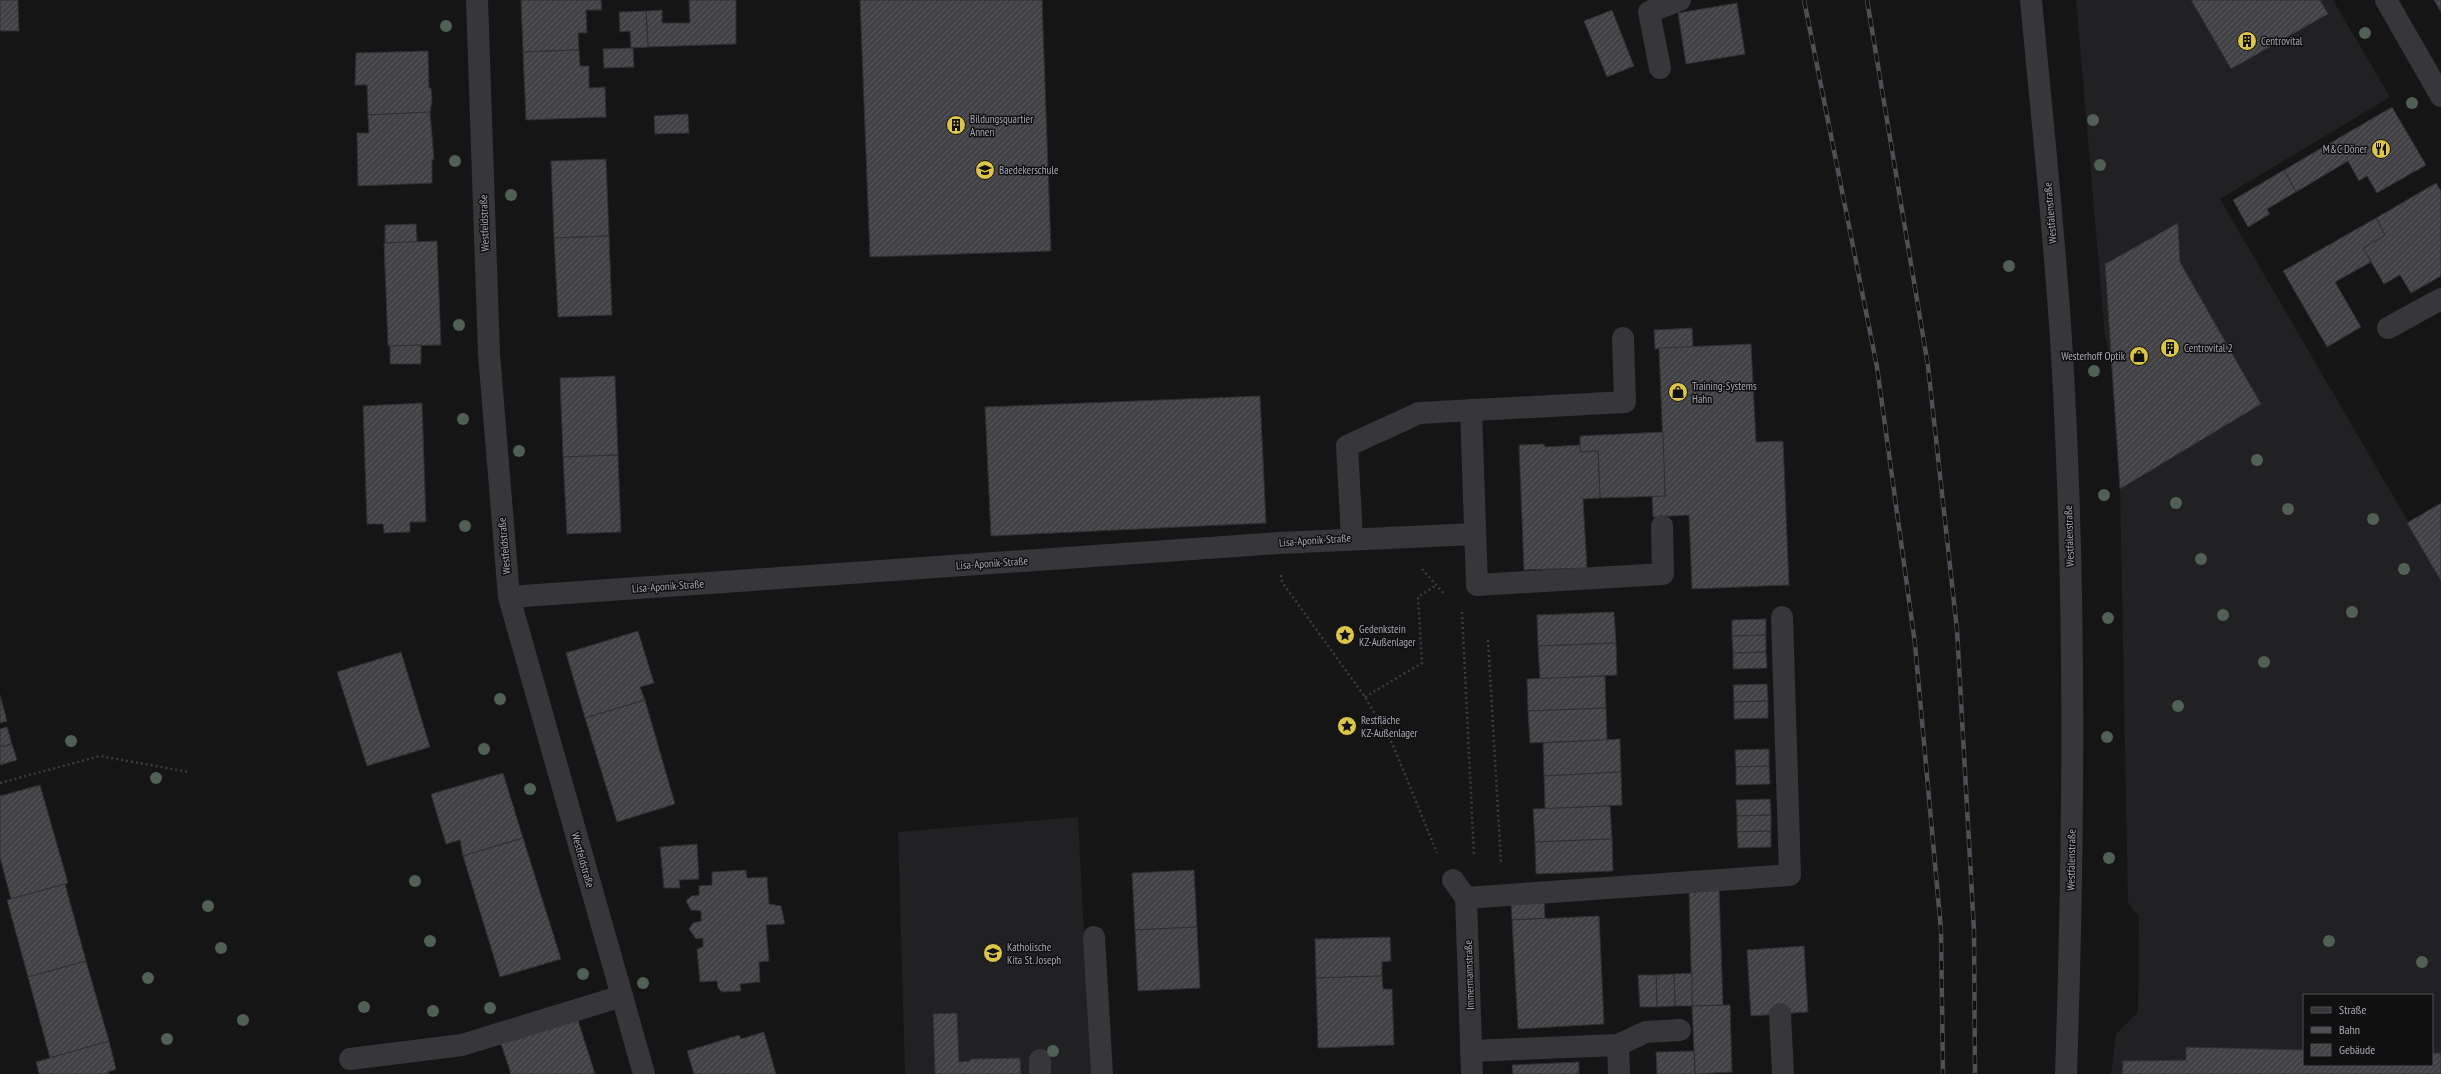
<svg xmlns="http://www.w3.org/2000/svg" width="2441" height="1074" font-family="'PT Sans Narrow',sans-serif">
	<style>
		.built { fill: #212123; fill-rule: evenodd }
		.building { fill: url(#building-hatch); stroke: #2f2f32 }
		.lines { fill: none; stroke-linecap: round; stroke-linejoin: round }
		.path { stroke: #3c3d41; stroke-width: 2.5; stroke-dasharray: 2 3; stroke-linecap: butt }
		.minor { stroke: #36363b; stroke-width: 22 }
		.rail-casing { stroke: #4f5055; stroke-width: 4.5 }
		.rail { stroke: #101011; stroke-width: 3; stroke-dasharray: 9; stroke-linecap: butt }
		.tree { fill: #506055 }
		.labels { text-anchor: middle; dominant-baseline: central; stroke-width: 3; stroke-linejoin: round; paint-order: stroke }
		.poi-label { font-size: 11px; fill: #a8aab5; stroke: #101011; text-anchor: start }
		.street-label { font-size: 11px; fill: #a8aab5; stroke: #101011 }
	</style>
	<defs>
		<pattern id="building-hatch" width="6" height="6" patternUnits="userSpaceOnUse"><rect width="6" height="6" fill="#424246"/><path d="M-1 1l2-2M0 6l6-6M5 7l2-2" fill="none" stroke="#5a5b5e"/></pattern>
	</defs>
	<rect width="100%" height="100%" fill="#151516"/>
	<g class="built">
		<path d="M2076,0H2333L2390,97L2220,199L2441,578V1074H2111L2116,1034L2138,1012L2139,916L2128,903L2120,489L2112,365L2105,337ZM2304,995H2432V1065H2304Z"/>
		<polygon points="1078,817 1091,1074 905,1074 898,832"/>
	</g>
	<g class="building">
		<polygon points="0,0 18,0 19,31 0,31"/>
		<polygon points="521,0 601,0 602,10 586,10 587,33 578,33 579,50 523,52"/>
		<polygon points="689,0 736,0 736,44 648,47 646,11 662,10 662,23 690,23"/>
		<polygon points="860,0 1042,0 1051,251 870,257"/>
		<polygon points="2191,0 2320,0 2328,14 2231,69"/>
		<polygon points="2434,0 2441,0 2441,12"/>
		<polygon points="1737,3 1745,54 1686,64 1678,13"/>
		<polygon points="1612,10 1634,66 1607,77 1584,21"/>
		<polygon points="646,11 648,47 631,48 630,31 620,32 619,12"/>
		<polygon points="633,48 634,67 604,68 603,49"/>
		<polygon points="579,50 580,66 589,66 589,88 605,87 606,117 526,120 523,52"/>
		<polygon points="428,51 429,88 431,88 432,100 430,112 368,115 367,85 355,85 356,53"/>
		<polygon points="2392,107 2426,165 2377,193 2367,176 2359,181 2348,161 2296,192 2284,170"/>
		<polygon points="430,112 434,160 432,160 432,183 358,186 357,133 369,133 368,115"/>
		<polygon points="688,114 689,133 655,134 654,116"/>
		<polygon points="606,159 609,236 554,238 551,161"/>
		<polygon points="2284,170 2296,192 2267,209 2270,214 2248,227 2233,200"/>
		<polygon points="2436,183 2441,191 2441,276 2411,293 2400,275 2384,284 2363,248 2385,235 2376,218"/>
		<polygon points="2376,218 2385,235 2363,248 2371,262 2335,282 2361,327 2327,347 2283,271"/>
		<polygon points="2178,223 2180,262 2261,404 2120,489 2105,264"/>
		<polygon points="416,224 417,242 385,243 385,225"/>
		<polygon points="609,236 612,315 558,317 554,238"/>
		<polygon points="437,241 441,345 388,346 384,243"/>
		<polygon points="1692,328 1693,347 1655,349 1654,330"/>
		<polygon points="1751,344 1756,442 1783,441 1789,585 1692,589 1689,515 1653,517 1652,496 1665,496 1659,348"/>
		<polygon points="421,345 421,364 390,364 390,346"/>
		<polygon points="615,376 618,455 563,457 560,378"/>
		<polygon points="1260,396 1266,523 991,536 985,407"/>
		<polygon points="422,403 426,522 410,522 410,532 384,533 383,524 367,524 363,406"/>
		<polygon points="1663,432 1665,496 1600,498 1598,451 1580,452 1580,436"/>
		<polygon points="1544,444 1545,447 1580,445 1580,452 1598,451 1600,498 1583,499 1587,568 1524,570 1519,445"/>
		<polygon points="618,455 621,532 567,534 563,457"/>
		<polygon points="2441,503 2441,581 2407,523"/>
		<polygon points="1614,612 1616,643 1538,646 1537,615"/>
		<polygon points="1766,619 1766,635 1732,636 1732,620"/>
		<polygon points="638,631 654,683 640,687 645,700 585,718 566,653"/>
		<polygon points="1766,635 1766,652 1733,653 1732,636"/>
		<polygon points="1616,643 1617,675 1540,679 1538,646"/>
		<polygon points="401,652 430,747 367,766 337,672"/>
		<polygon points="1766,652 1767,668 1733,669 1733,653"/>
		<polygon points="1605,676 1606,708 1528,711 1527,679"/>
		<polygon points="1767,684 1768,701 1734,702 1733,685"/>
		<polygon points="0,695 7,721 0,723"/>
		<polygon points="645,700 675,804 617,822 585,718"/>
		<polygon points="1768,701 1768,718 1734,719 1734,702"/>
		<polygon points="1606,708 1607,740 1530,743 1528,711"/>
		<polygon points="7,727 12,744 0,747 0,729"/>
		<polygon points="1620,739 1621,772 1544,776 1543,743"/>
		<polygon points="12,744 17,760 0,765 0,747"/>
		<polygon points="1769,749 1769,766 1736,767 1735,750"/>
		<polygon points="1769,766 1770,784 1736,785 1736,767"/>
		<polygon points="1621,772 1622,805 1545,809 1544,776"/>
		<polygon points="503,773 523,838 463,856 460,840 446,844 431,794"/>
		<polygon points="40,785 68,883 11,899 0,858 0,796"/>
		<polygon points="1770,799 1771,815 1737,816 1736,800"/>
		<polygon points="1610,806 1612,839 1535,842 1533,809"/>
		<polygon points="1771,815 1771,831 1737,832 1737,816"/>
		<polygon points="1771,831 1771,847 1738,848 1737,832"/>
		<polygon points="523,838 561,959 500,977 463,856"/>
		<polygon points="1612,839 1613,871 1536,874 1535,842"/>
		<polygon points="697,844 699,879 679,880 680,888 664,888 660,847"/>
		<polygon points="746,870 747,878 767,877 769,904 781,906 785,924 766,925 769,961 759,962 760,982 740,984 741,991 722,992 718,988 717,981 700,982 697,949 703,947 703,938 696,939 689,929 693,923 701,921 701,911 691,910 686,901 691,896 699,895 699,886 712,885 712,872"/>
		<polygon points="1194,870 1197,927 1135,930 1132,873"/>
		<polygon points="65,884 86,961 28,977 7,900"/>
		<polygon points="1719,889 1723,1005 1692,1006 1689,890"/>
		<polygon points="1544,901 1545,918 1512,920 1511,903"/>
		<polygon points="1599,916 1604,1024 1518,1029 1512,920"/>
		<polygon points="1197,927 1200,988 1138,991 1135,930"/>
		<polygon points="1390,937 1391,961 1382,962 1382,976 1316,978 1315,939"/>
		<polygon points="1804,946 1808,1012 1751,1016 1747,950"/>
		<polygon points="86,961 109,1041 50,1058 28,977"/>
		<polygon points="1692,973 1692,1006 1675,1006 1674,974"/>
		<polygon points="1674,974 1675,1006 1657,1007 1656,975"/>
		<polygon points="1638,975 1656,975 1657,1007 1640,1007"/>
		<polygon points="1382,976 1383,989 1392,989 1394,1045 1318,1048 1316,978"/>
		<polygon points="1730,1005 1732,1072 1695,1074 1692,1006"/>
		<polygon points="957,1013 959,1062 970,1061 970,1059 1020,1058 1021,1074 935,1074 933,1014"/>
		<polygon points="577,1017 595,1074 511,1074 500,1041"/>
		<polygon points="764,1032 776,1074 694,1074 687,1051 739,1035 741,1039"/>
		<polygon points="109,1041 116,1069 108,1072 109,1074 39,1074 36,1062"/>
		<polygon points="2186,1047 2304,1050 2304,1065 2432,1065 2432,1053 2441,1053 2441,1074 2122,1074 2123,1061 2186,1060"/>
		<polygon points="1694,1051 1695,1074 1657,1074 1656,1052"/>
		<polygon points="1579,1062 1579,1074 1513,1074 1512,1065"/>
	</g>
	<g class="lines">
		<g class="path">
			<polyline points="1422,569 1445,595"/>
			<polyline points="1281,575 1282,582 1365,697 1393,745 1437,853"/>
			<polyline points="1462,612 1474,855"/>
			<polyline points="1488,640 1501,863"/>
			<polyline points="1365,697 1422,663 1418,597 1435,586"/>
			<polyline points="0,783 100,756 189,772"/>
		</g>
		<g class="minor">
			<polyline points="477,0 489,354 509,597 644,1074"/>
			<path d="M2031,0C2042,118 2055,237 2062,355C2076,595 2074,834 2066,1074"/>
			<polyline points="2386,0 2441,96"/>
			<polyline points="1660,68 1649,12 1680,0"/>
			<polyline points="2388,328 2441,299"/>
			<polyline points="1471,410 1477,585 1663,574 1662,526"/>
			<polyline points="1352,538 1347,446 1419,413 1625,402 1623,338"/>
			<polyline points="509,597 1279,543 1475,534"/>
			<polyline points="1453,880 1466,898 1472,1074"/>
			<polyline points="1466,898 1790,875 1782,617"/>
			<polyline points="1094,937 1102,1074"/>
			<polyline points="1780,1014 1783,1074"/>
			<polyline points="1618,1045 1646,1032 1680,1030"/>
			<polyline points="1471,1051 1618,1045 1619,1074"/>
			<polyline points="350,1059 462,1045 622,996"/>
			<polyline points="1040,1060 1040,1074"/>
		</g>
		<defs>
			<g id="rail">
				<polyline points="1804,0 1877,367 1915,644 1941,930 1943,1074"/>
				<polyline points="1867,0 1928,366 1957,630 1974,931 1975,1074"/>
			</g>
		</defs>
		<use href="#rail" class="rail-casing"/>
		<use href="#rail" class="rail"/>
	</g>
	<g class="tree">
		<circle cx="446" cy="26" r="6"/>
		<circle cx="2365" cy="33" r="6"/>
		<circle cx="2412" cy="103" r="6"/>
		<circle cx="2093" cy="120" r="6"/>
		<circle cx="455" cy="161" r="6"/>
		<circle cx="2100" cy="165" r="6"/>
		<circle cx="511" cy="195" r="6"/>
		<circle cx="2009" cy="266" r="6"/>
		<circle cx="459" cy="325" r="6"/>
		<circle cx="2094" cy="371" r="6"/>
		<circle cx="463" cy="419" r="6"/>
		<circle cx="519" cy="451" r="6"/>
		<circle cx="2257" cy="460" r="6"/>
		<circle cx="2104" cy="495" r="6"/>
		<circle cx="2176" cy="503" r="6"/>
		<circle cx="2288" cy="509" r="6"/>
		<circle cx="2373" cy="519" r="6"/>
		<circle cx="465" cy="526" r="6"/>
		<circle cx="2201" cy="559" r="6"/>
		<circle cx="2404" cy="569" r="6"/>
		<circle cx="2352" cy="612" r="6"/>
		<circle cx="2223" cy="615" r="6"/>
		<circle cx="2108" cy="618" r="6"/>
		<circle cx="2264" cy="662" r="6"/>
		<circle cx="500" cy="699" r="6"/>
		<circle cx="2178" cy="706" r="6"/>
		<circle cx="2107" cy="737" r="6"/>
		<circle cx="71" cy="741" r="6"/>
		<circle cx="484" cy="749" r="6"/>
		<circle cx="156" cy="778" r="6"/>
		<circle cx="530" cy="789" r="6"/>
		<circle cx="2109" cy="858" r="6"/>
		<circle cx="415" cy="881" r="6"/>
		<circle cx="208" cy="906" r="6"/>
		<circle cx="430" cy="941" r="6"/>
		<circle cx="2329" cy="941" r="6"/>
		<circle cx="221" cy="948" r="6"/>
		<circle cx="2422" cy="962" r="6"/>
		<circle cx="583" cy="974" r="6"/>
		<circle cx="148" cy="978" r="6"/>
		<circle cx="643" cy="983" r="6"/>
		<circle cx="364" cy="1007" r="6"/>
		<circle cx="490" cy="1008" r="6"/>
		<circle cx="433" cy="1011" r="6"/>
		<circle cx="243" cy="1020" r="6"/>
		<circle cx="167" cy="1039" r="6"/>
		<circle cx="1053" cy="1051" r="6"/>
	</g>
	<defs>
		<symbol id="building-disc" viewBox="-11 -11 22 22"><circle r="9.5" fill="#dcc547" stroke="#101011"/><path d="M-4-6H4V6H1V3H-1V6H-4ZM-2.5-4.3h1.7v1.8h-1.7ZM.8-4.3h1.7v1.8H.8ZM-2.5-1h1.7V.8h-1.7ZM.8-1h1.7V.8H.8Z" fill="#111"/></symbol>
		<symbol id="restaurant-disc" viewBox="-11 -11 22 22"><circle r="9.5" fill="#dcc547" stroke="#101011"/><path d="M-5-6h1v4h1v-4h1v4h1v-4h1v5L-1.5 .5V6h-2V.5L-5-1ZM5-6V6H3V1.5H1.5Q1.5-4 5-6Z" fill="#111"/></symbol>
		<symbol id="school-disc" viewBox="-11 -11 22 22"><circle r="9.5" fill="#dcc547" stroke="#101011"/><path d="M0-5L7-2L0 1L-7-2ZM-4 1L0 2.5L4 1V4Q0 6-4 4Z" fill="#111"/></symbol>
		<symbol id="shop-disc" viewBox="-11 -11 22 22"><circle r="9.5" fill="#dcc547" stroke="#101011"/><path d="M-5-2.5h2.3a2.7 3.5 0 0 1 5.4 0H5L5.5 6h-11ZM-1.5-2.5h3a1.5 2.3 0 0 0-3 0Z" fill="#111"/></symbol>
		<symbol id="sight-disc" viewBox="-11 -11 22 22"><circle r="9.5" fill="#dcc547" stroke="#101011"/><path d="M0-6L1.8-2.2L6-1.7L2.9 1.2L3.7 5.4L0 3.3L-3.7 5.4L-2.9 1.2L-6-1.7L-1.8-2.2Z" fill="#111"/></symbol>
	</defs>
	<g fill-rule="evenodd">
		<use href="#building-disc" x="2236" y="30" width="22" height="22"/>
		<use href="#building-disc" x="945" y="114" width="22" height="22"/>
		<use href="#restaurant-disc" x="2370" y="138" width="22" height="22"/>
		<use href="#school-disc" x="974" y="159" width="22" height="22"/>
		<use href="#building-disc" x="2159" y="337" width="22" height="22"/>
		<use href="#shop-disc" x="2128" y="345" width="22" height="22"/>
		<use href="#shop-disc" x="1667" y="381" width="22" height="22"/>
		<use href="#sight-disc" x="1334" y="624" width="22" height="22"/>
		<use href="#sight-disc" x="1336" y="715" width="22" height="22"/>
		<use href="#school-disc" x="982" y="942" width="22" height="22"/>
	</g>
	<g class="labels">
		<g class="poi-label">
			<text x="2261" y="41">Centrovital</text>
			<text x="970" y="119">Bildungsquartier<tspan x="970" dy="13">Annen</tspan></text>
			<text x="2367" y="149" text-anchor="end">M&amp;C Döner</text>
			<text x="999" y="170">Baedekerschule</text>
			<text x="2184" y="348">Centrovital 2</text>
			<text x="2125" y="356" text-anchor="end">Westerhoff Optik</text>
			<text x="1692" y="386">Training-Systems<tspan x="1692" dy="13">Hahn</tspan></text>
			<text x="1359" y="629">Gedenkstein<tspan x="1359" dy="13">KZ-Außenlager</tspan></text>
			<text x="1361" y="720">Restfläche<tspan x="1361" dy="13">KZ-Außenlager</tspan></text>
			<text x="1007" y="947">Katholische<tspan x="1007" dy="13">Kita St. Joseph</tspan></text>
		</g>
		<g class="street-label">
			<text transform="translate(2050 213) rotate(-95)">Westfalenstraße</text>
			<text transform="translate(484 223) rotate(-92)">Westfeldstraße</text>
			<text transform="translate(2069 536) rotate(-92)">Westfalenstraße</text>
			<text transform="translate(1315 540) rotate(-4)">Lisa-Aponik-Straße</text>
			<text transform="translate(504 546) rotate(-95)">Westfeldstraße</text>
			<text transform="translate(992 563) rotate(-4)">Lisa-Aponik-Straße</text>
			<text transform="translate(668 586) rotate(-4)">Lisa-Aponik-Straße</text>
			<text transform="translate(583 860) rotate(74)">Westfeldstraße</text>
			<text transform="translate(2071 860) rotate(-89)">Westfalenstraße</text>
			<text transform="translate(1469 975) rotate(-92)">Immermannstraße</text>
		</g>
	</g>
	<rect x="2303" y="994" width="130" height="72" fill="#101011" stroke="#4d4e53"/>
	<rect x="2311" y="1007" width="20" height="6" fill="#36363b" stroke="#4d4e53"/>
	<text x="2339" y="1014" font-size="12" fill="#a8aab5">Straße</text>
	<rect x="2311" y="1027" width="20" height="6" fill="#4f5055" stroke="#4d4e53"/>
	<text x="2339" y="1034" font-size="12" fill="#a8aab5">Bahn</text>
	<rect x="2311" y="1044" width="20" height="12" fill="url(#building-hatch)" stroke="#4d4e53"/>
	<text x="2339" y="1054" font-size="12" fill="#a8aab5">Gebäude</text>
</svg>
